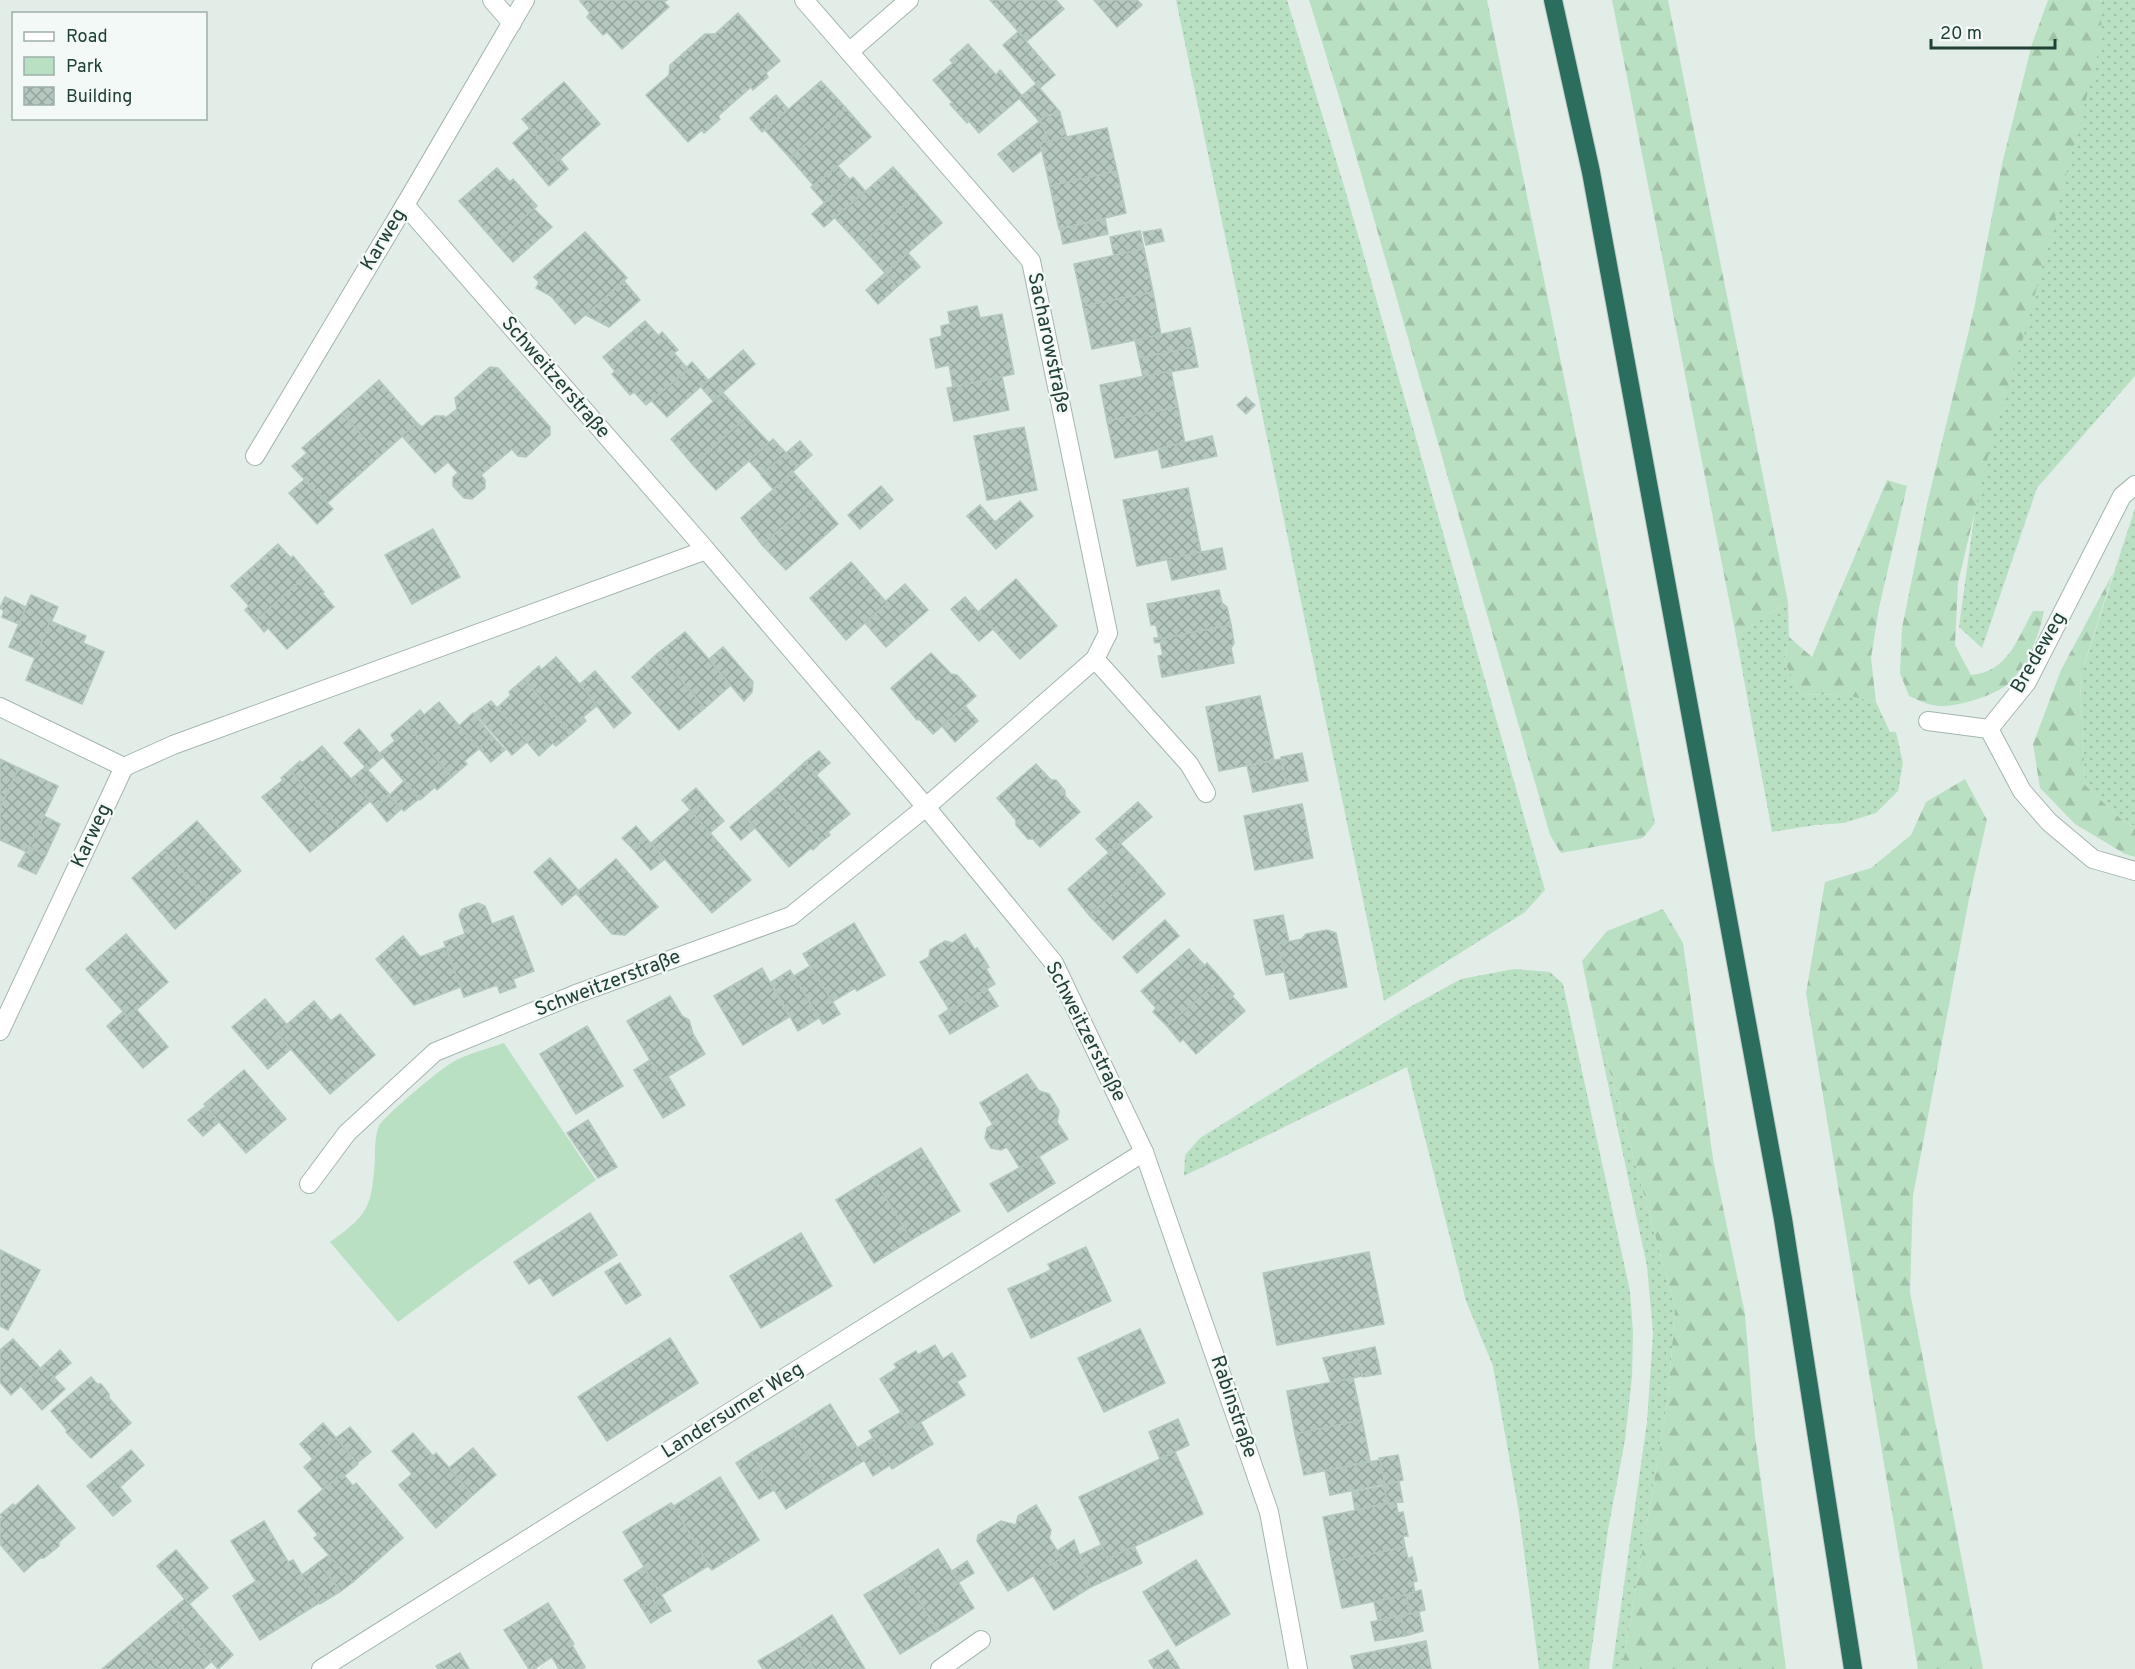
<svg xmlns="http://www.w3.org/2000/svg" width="2135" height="1669" font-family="Overpass,sans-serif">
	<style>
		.grass { fill: url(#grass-dots) }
		.forest { fill: url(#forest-firs) }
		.green { fill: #bae0c3 }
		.building { fill: url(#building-cross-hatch); stroke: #b4c7bf; stroke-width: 1.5 }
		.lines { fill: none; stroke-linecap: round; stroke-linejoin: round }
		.street-casing { stroke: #a4b6af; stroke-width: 20 }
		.highway-casing { stroke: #c1cac7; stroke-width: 20 }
		.street { stroke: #fff; stroke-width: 18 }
		.highway { stroke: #2b6e5e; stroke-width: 18 }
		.labels { text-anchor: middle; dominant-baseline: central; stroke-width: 4.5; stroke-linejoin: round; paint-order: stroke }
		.street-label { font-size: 20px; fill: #214036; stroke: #f3f9f6 }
	</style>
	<defs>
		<pattern id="grass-dots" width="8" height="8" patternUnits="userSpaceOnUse" patternTransform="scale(1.5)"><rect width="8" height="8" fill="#bae0c3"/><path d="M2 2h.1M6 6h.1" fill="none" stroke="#a0c1a8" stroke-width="1.8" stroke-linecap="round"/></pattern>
		<pattern id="forest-firs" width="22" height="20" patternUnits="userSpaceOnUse" patternTransform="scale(1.5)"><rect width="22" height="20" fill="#bae0c3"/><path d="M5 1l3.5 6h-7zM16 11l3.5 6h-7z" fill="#a0c1a8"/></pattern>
		<pattern id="building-cross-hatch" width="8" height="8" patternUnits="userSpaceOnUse" patternTransform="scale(1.5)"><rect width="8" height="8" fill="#b7c8c1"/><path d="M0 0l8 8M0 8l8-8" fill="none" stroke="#94a49e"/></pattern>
	</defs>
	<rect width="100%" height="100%" fill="#e2ede8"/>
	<g class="grass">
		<polygon points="1176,0 1287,0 1344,186 1545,890 1525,912 1384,1001"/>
		<polygon points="2101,0 2135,0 2135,376 2037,488 1982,648 1959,627 1985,437 2063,121"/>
		<polygon points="2135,508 2135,826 2124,822 2085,785 2080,678"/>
		<polygon points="1788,602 1789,637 1784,661 1801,695 1842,694 1876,702 1890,732 1896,732 1903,763 1898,791 1876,813 1844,823 1816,825 1772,832 1736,636"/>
		<polygon points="1514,969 1550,972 1563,984 1630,1291 1633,1332 1632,1377 1625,1440 1608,1530 1589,1669 1539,1669 1519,1513 1493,1366 1466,1301 1407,1067 1184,1176 1185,1155 1200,1138 1408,1008 1461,979"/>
		<polygon points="1590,1000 1675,1307 1668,1399 1622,1669 1612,1669 1647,1422 1653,1333 1647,1266"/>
	</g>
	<g class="forest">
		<polygon points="1309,0 1487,0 1655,823 1643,838 1561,853 1550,835 1340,100"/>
		<polygon points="1612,0 1668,0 1788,602 1736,636"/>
		<path d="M2048,0H2100L2102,38L2027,325L1994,431L1958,583L1955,645L1971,675C2008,672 2017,639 2033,611H2044C2039,636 2028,664 2010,682C1998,695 1957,707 1940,706C1930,706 1918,700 1909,696L1900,673L1902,628L1927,504L1974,309L2002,164L2032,44Z"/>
		<polygon points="1887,480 1907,486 1879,608 1871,658 1876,702 1841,694 1801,695 1784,661 1789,637 1812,657"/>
		<polygon points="2113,573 2080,678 2085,785 2124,822 2135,826 2135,857 2125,854 2075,824 2040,788 2033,744 2061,670"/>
		<polygon points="1965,779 1987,820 1969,899 1913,1196 1910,1292 1983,1669 1918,1669 1806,993 1825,882 1871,868 1911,835 1926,802"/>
		<polygon points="1663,909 1683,943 1713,1159 1745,1314 1755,1436 1786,1669 1622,1669 1668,1399 1675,1307 1590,1000 1582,961 1607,931"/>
	</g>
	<path class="green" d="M504,1043L596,1180L464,1273L398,1322L330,1242C369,1215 372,1206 375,1158C375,1149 375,1135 379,1126C383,1117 437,1072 448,1065C462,1055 487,1049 504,1043Z"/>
	<g class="building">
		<polygon points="581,0 667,0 664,2 669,7 622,49 607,32 603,35 587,17 590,13 580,1"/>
		<polygon points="990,0 1056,0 1064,9 1027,41"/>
		<polygon points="1094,0 1137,0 1142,5 1117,27"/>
		<polygon points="738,13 780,61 766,73 768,77 753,90 751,87 718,116 720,119 704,133 702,130 688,142 646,95 669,75 670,65 705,34 715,34"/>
		<polygon points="1018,32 1055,75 1040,88 1003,45"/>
		<polygon points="968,44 996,75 1000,70 1022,96 979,133 969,121 967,123 950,104 953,103 933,80 953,63 950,60"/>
		<polygon points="821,81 846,108 790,158 765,130"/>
		<polygon points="564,82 600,124 558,161 522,119"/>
		<polygon points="1036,84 1060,112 1045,116 1039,121 1019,98"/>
		<polygon points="776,95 788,109 762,132 750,118"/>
		<polygon points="846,108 871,137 814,186 790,158"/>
		<polygon points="1060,113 1067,138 1049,141 1040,121 1046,116"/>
		<polygon points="1040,121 1049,141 1040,143 1042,150 1013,172 998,154"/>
		<polygon points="530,128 558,161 560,159 568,169 549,186 513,143"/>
		<polygon points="1107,128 1117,171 1050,186 1040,143"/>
		<polygon points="838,166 850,180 824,202 811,187"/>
		<polygon points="893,167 917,194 860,245 835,218"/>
		<polygon points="497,168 510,182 513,179 537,206 496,243 459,201"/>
		<polygon points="1117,171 1126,213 1059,229 1050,186"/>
		<polygon points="853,177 865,191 824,227 812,214"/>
		<polygon points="917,194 942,223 885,273 860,245"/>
		<polygon points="534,209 552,227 513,262 496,243"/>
		<polygon points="1105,219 1108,234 1063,244 1060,229"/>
		<polygon points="1161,229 1164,241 1146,245 1143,232"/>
		<polygon points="1140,231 1144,249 1114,256 1110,237"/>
		<polygon points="585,232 627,278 575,324 551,296 536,288 539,282 534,277"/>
		<polygon points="1144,249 1153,292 1083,306 1074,264"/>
		<polygon points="908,253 920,267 897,287 885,273"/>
		<polygon points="885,273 897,287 878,304 866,290"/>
		<polygon points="624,281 640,300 609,327 586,315"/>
		<polygon points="1153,292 1161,335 1092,349 1083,306"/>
		<polygon points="977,306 980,318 1002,314 1014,374 953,387 949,365 936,368 930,339 942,336 941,326 950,324 948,312"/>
		<polygon points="645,321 659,336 662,332 678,350 674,353 688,369 646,405 634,392 630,395 612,374 615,371 603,357"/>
		<polygon points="1190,328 1194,347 1139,358 1135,340"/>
		<polygon points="1194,347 1198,367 1143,377 1139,358"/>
		<polygon points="743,350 755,364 713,401 701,387"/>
		<polygon points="692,362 708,380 667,417 652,401 688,369 687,367"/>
		<polygon points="490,367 498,368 550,427 550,435 526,457 518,456 512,449 481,475 485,480 485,488 472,499 464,498 453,486 453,477 458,473 448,462 435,473 402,436 417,423 422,427 435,416 444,416 445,418 457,409 455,398"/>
		<polygon points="1171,371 1178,407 1107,421 1100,385"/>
		<polygon points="1002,377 1009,410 954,421 947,388"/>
		<polygon points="379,380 417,423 380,456 342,413"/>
		<polygon points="723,393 746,418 693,465 671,439"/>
		<polygon points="1246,397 1255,405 1246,414 1237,405"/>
		<polygon points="1178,407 1185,444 1115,458 1107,421"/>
		<polygon points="342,413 380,456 327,503 292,466 307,453 302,448"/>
		<polygon points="746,418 769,443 716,490 693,465"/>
		<polygon points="1024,427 1037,490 987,500 974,436"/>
		<polygon points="1212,436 1217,456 1162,468 1158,449"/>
		<polygon points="773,439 786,453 762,475 749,461"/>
		<polygon points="800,441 812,455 798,467 786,453"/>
		<polygon points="786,453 798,467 773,489 761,475"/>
		<polygon points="793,472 816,498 762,545 741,518"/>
		<polygon points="304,480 333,509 317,524 289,493"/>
		<polygon points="881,486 893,500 860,529 848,515"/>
		<polygon points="1188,488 1201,552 1137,566 1123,500"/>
		<polygon points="816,498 838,524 786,570 762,545"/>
		<polygon points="1020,501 1033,516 996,549 967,516 980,505 995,522"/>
		<polygon points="433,529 460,577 412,604 385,555"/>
		<polygon points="278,544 291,558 293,556 308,574 255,621 245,610 249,606 231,586"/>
		<polygon points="1222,548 1226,569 1172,580 1167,559"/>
		<polygon points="851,562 887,603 846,640 810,598"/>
		<polygon points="308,574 324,592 322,593 334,607 287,649 268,628 264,632 255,621"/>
		<polygon points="1016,579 1057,626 1020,659 978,612"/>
		<polygon points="905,584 928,610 886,647 865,623 887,603 886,601"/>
		<polygon points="1219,590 1222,603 1227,607 1231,625 1154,640 1154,638 1159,638 1156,625 1151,625 1147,604"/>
		<polygon points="31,595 58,607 35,658 9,647"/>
		<polygon points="5,597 26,607 19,624 2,617 4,611 0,608"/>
		<polygon points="965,597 993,629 979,641 951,609"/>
		<polygon points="50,621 86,636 83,643 104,652 82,704 26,680"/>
		<polygon points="1231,625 1234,643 1231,648 1234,663 1162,677 1158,656 1163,655 1160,642 1155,643 1154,640"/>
		<polygon points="685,632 731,685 705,708 658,653"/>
		<polygon points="723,647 753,682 752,692 744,701 709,659"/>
		<polygon points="658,653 705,708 679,730 632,677"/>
		<polygon points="931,653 951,674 957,675 976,696 933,734 919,719 917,720 891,688"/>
		<polygon points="556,657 598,705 583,717 586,721 571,734 524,679 539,666 541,670"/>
		<polygon points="595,671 631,713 614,728 580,684"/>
		<polygon points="524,679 571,734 556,746 553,743 539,756 497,708 511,695 509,692"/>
		<polygon points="1260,696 1274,760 1219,771 1206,707"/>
		<polygon points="491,701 527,742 512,755 475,713"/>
		<polygon points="439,702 479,749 464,761 467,764 452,777 405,723 420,710 424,715"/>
		<polygon points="965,706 978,721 955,742 942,726"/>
		<polygon points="473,713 492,736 479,748 459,726"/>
		<polygon points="405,723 452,777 437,790 435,787 420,800 380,753 395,741 391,735"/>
		<polygon points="359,729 383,757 368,770 344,743"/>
		<polygon points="492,736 505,750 491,762 479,748"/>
		<polygon points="322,746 370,801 339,828 290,770 300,761 302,763"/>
		<polygon points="819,751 830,763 816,775 805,762"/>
		<polygon points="1302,753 1308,781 1286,785 1281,757"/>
		<polygon points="0,759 19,768 0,808"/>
		<polygon points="1281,759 1286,785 1253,792 1247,766"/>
		<polygon points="805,762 850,814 828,832 830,835 821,842 775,789"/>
		<polygon points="1036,764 1051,780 1056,780 1065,791 1065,796 1080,812 1040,847 1033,839 1028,839 1016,825 1016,820 997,798"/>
		<polygon points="365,767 389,794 375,807 351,779"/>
		<polygon points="19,768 58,786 27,852 0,840 0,808"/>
		<polygon points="290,770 339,828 310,852 262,797 283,780 281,778"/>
		<polygon points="404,781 419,799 404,811 389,796"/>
		<polygon points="696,788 706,800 692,812 682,800"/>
		<polygon points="775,789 821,842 813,850 811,848 789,867 744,815"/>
		<polygon points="389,796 401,809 387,822 375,807"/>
		<polygon points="706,800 724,821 710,833 692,812"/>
		<polygon points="1138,802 1152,817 1109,853 1096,839"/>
		<polygon points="1302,804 1313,858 1255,870 1244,816"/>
		<polygon points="690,810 751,880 712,913 651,843"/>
		<polygon points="744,815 755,828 741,840 730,827"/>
		<polygon points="44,816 60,824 46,855 29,847"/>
		<polygon points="197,821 241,871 208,900 164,850"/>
		<polygon points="636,826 646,838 633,849 622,838"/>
		<polygon points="646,838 665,859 651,870 633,849"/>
		<polygon points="1120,843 1143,868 1089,915 1068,889"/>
		<polygon points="29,847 46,855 36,874 18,866"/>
		<polygon points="164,850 208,900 175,929 132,878"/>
		<polygon points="550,858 579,891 562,905 534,872"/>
		<polygon points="616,859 658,907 625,935 612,934 576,893"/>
		<polygon points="1143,868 1165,894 1113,940 1089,915"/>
		<polygon points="478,903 485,906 492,924 513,916 534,971 513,979 516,987 500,993 497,985 464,997 444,942 465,934 459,915 462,909"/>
		<polygon points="1283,915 1289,942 1278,944 1284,972 1266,975 1254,920"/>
		<polygon points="1165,920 1179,936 1137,973 1123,957"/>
		<polygon points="854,923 885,975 857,991 855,988 832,1002 803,954"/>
		<polygon points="1327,930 1336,933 1347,987 1290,999 1278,944 1302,939 1306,934"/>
		<polygon points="126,934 168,982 128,1017 86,969"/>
		<polygon points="965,934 975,950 977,948 989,967 986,969 995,984 950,1011 920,962 929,957 930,950 945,941 952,943"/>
		<polygon points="403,936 420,957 446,947 460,987 414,1005 376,959"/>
		<polygon points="1189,949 1205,966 1207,963 1221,979 1167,1026 1153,1012 1156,1008 1141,991"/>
		<polygon points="810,966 840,1014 823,1024 794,976"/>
		<polygon points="762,968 789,1017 743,1045 714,996"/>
		<polygon points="790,970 819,1018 798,1031 771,982"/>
		<polygon points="1221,979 1234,994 1232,996 1245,1011 1196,1054 1183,1039 1180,1042 1167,1026"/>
		<polygon points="987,989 998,1006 950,1034 939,1016 949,1009 950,1011"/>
		<polygon points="670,996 682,1016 689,1020 693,1034 705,1054 662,1080 627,1021"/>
		<polygon points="265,999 287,1025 277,1033 291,1049 268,1069 232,1027"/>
		<polygon points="314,1001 331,1021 340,1014 375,1055 330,1094 277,1033"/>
		<polygon points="136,1009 168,1047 143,1068 107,1026 123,1012 128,1017"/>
		<polygon points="587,1026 623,1086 576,1114 540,1054"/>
		<polygon points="650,1060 662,1080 668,1076 685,1105 663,1118 634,1070"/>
		<polygon points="244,1070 286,1119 246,1153 204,1104"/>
		<polygon points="1027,1074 1039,1091 1049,1094 1059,1111 1057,1122 1068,1139 1020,1168 1007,1147 1001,1150 991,1148 985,1138 987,1128 993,1125 980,1103"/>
		<polygon points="206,1106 219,1122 203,1136 188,1120"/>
		<polygon points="588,1120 617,1167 598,1178 567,1133"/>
		<polygon points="921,1148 960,1211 911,1240 873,1177"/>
		<polygon points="1039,1157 1055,1183 1008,1212 990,1184"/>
		<polygon points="873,1177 911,1240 874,1263 836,1200"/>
		<polygon points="590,1213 617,1255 553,1296 540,1277 529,1284 514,1262"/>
		<polygon points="801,1233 832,1286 761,1328 730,1276"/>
		<polygon points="1086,1247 1111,1301 1031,1338 1008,1289 1051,1270 1048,1264"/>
		<polygon points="0,1250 40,1270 8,1330 0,1326"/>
		<polygon points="1369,1252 1384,1324 1277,1345 1263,1273"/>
		<polygon points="620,1263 641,1295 626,1304 605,1272"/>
		<polygon points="1140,1329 1165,1383 1104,1412 1078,1358"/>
		<polygon points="670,1338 698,1383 607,1441 578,1397"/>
		<polygon points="13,1339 40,1368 11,1395 0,1382 0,1350"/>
		<polygon points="935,1345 943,1359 952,1353 966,1376 957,1382 965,1395 911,1428 880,1379 897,1368 894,1364 916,1351 918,1355"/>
		<polygon points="1375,1347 1381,1374 1363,1377 1357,1351"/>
		<polygon points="60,1350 71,1363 54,1377 43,1366"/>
		<polygon points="1357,1351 1362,1376 1331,1383 1323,1358"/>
		<polygon points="43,1366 65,1389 42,1410 21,1386"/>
		<polygon points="91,1377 97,1384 101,1384 109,1394 109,1398 131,1423 91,1458 66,1432 67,1430 51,1411"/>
		<polygon points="1353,1378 1362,1420 1295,1434 1287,1391"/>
		<polygon points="830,1404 865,1460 825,1484 791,1429"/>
		<polygon points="901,1412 911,1428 921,1423 933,1444 892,1469 869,1431"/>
		<polygon points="1178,1419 1189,1445 1160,1459 1149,1432"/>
		<polygon points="1362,1420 1370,1461 1304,1475 1295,1434"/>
		<polygon points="323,1423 336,1438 313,1459 300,1444"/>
		<polygon points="350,1427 371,1452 357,1463 336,1438"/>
		<polygon points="791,1429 825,1484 786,1509 751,1453"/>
		<polygon points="413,1433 433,1456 436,1453 473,1495 436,1528 399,1485 412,1474 392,1451"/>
		<polygon points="336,1438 358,1464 344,1476 342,1473 323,1489 304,1467"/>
		<polygon points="873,1438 890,1465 873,1476 857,1448"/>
		<polygon points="473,1448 496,1475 473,1495 449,1468"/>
		<polygon points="131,1450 144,1465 120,1487 131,1501 113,1516 87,1486"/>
		<polygon points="1175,1452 1203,1514 1108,1559 1079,1497"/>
		<polygon points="751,1453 774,1490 759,1499 736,1463"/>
		<polygon points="1398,1455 1403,1480 1385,1485 1379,1458"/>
		<polygon points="1380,1460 1385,1484 1330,1495 1325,1471"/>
		<polygon points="342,1473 353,1486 356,1483 403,1538 353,1582 314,1538 318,1535 298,1511"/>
		<polygon points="720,1477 759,1540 712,1570 671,1503 674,1506"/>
		<polygon points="1399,1482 1403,1502 1387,1503 1384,1485"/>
		<polygon points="38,1485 75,1528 59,1542 59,1546 44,1558 40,1558 24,1572 0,1544 0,1519 2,1517 0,1515 13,1504 15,1506"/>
		<polygon points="1384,1486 1387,1503 1355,1510 1352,1492"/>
		<polygon points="1396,1502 1398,1513 1403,1512 1408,1536 1403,1536 1405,1547 1332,1562 1323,1517"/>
		<polygon points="671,1503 712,1570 708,1566 661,1595 623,1532"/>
		<polygon points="1036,1505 1051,1530 1049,1538 1062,1558 1008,1591 977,1541 978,1535 1001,1521 1016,1525 1018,1516"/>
		<polygon points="264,1521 288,1562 293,1560 319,1603 260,1640 233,1596 256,1581 231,1541"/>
		<polygon points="1074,1540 1091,1587 1054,1610 1033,1575 1062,1558 1057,1551"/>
		<polygon points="1101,1545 1108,1559 1134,1546 1142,1563 1091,1587 1080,1555"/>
		<polygon points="1405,1547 1408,1559 1412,1557 1417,1581 1413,1582 1415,1593 1342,1608 1332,1562"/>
		<polygon points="938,1549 974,1608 938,1631 901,1573"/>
		<polygon points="176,1550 208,1588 189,1604 157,1566"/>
		<polygon points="329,1555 353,1582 341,1591 318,1563"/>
		<polygon points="1196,1560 1230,1614 1176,1646 1143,1592"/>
		<polygon points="967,1561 974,1573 959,1582 952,1571"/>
		<polygon points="318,1563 341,1591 320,1604 302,1575"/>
		<polygon points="644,1567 671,1611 663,1615 653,1600 641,1607 624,1580"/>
		<polygon points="901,1573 938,1631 900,1654 864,1595"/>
		<polygon points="1421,1590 1425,1610 1410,1614 1406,1595"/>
		<polygon points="1406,1595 1410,1613 1378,1620 1374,1602"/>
		<polygon points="185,1599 233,1655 218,1669 169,1612"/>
		<polygon points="653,1600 663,1615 651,1623 641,1607"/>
		<polygon points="548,1603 574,1644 572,1645 585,1667 581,1669 559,1669 552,1657 534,1669 529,1669 504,1630"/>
		<polygon points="169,1612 211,1662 203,1669 160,1669 136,1640"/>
		<polygon points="1419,1612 1423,1631 1405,1636 1401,1616"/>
		<polygon points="832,1615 865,1669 814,1669 796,1639"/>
		<polygon points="1401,1616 1405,1636 1375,1641 1371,1622"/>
		<polygon points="796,1639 814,1669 763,1669 758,1661"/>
		<polygon points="136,1640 160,1669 102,1669"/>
		<polygon points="1426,1641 1431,1669 1354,1669 1351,1656"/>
		<polygon points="1168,1650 1180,1669 1154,1669 1149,1661"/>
		<polygon points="460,1653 469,1669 438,1669 436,1666"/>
	</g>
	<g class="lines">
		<defs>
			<g id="street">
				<polyline points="492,0 512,23"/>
				<polyline points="849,52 909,0"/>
				<polyline points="405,205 706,550"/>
				<polyline points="255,456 405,205 525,0"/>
				<polyline points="1095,659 1189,764 1206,793"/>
				<polyline points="0,707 124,767"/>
				<polyline points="1928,721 1989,729"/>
				<polyline points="1989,729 2027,682 2122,496 2135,485"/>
				<polyline points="1989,729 2022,791 2049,822 2093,859 2135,871"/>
				<polyline points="124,767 173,745 706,550 926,807 1054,963 1144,1152 1269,1512 1298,1669"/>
				<polyline points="0,1031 124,767"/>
				<polyline points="309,1184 347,1133 435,1052 576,994 791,916 926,807 1095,659 1108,633 1031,261 804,0"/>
				<polyline points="321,1669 1144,1152"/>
				<polyline points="940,1669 981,1640"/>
			</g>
			<polyline id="highway" points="1553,0 1591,172 1783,1219 1853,1669"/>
		</defs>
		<use href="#street" class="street-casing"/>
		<use href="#highway" class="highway-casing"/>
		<use href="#street" class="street"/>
		<use href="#highway" class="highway"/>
	</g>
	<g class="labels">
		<g class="street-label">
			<text transform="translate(384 240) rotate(-59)">Karweg</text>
			<text transform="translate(1048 343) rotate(78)">Sacharowstraße</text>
			<text transform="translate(555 378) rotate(49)">Schweitzerstraße</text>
			<text transform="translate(2039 653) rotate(-60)">Bredeweg</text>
			<text transform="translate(92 836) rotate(-65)">Karweg</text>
			<text transform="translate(608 984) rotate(-21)">Schweitzerstraße</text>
			<text transform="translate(1085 1032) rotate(63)">Schweitzerstraße</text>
			<text transform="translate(1233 1407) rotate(71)">Rabinstraße</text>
			<text transform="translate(733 1411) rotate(-32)">Landersumer Weg</text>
		</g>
	</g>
	<rect x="12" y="12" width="195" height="108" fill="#f3f9f6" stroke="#9fafa9" stroke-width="1.5"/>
	<rect x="24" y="32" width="30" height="9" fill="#ffffff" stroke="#9fafa9" stroke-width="1.5"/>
	<text x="66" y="42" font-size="18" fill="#214036">Road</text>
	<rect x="24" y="57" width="30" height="18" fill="#bae0c3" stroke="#9fafa9" stroke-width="1.5"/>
	<text x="66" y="72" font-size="18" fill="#214036">Park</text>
	<rect x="24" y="87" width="30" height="18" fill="url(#building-cross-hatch)" stroke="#9fafa9" stroke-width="1.5"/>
	<text x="66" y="102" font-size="18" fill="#214036">Building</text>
	<path d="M1931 39v9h124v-9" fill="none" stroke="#214036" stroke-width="3"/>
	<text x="1940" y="39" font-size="18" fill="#214036" stroke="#f3f9f6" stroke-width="4.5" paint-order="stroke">20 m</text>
</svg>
